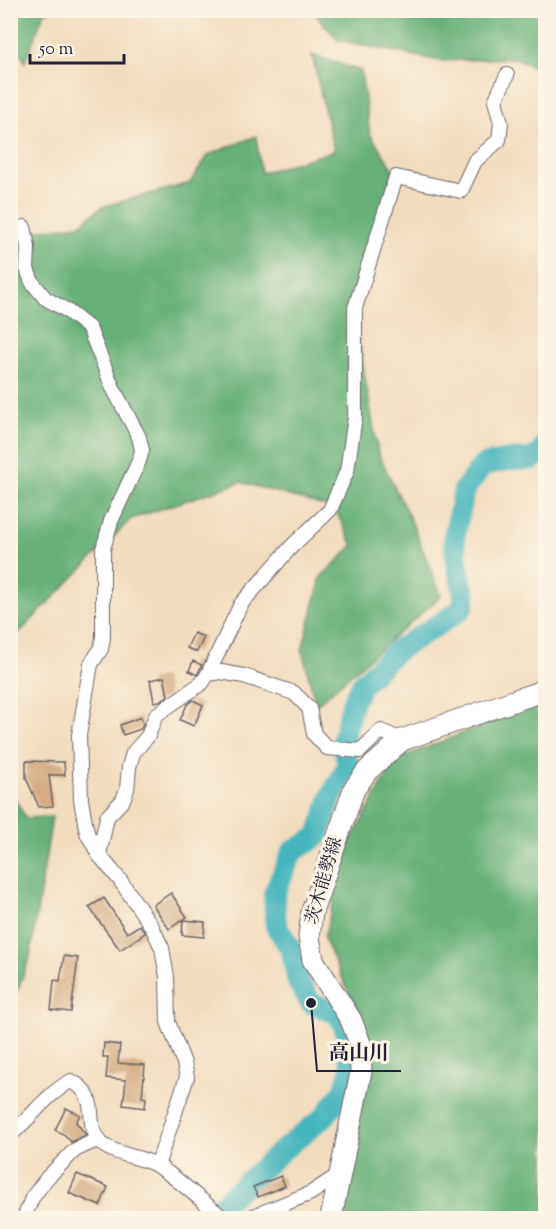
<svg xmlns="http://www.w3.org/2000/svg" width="556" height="1229" font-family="'Sorts Mill Goudy','Noto Serif JP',serif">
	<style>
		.forest { fill: #66b078; stroke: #44695a; stroke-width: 1.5 }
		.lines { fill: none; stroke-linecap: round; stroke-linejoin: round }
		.river { stroke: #45b5bd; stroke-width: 22 }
		.building { fill: #d4ab82 }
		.minor-casing { stroke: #6b6369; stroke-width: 16 }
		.primary-casing { stroke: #6b6369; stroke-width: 23 }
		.minor { stroke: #fff; stroke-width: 14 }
		.primary { stroke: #fff; stroke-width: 21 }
		.labels { text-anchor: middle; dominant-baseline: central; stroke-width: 6; stroke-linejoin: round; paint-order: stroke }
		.street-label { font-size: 18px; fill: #22223b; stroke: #fcf5e5 }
		.leader { fill: none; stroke: #22223b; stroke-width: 2 }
		.callout-dot { fill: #22223b; stroke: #fcf5e5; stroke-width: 2 }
		.callout-label { font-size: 20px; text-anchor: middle; font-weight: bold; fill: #22223b; stroke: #fcf5e5; stroke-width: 6; stroke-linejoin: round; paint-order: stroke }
	</style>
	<rect width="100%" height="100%" fill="#fcf5e5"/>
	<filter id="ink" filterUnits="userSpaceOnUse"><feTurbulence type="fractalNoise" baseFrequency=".0167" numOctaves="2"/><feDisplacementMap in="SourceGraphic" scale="12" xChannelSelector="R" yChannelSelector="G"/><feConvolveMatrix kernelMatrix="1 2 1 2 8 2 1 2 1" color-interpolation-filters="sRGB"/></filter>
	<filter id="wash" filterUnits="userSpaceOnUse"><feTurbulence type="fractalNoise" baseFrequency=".008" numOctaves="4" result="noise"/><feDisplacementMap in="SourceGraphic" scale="24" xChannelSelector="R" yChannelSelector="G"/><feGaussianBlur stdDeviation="1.35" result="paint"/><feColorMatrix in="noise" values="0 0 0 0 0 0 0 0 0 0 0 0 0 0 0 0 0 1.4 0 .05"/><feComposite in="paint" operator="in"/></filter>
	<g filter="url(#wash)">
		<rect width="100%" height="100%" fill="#f2dcbe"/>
		<g class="forest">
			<polygon points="14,11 48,11 44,13 25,62 14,40"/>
			<polygon points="313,11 545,11 545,72 515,58 440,61 338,40"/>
			<polygon points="312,55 361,71 370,134 393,169 355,320 378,453 413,525 441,596 316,705 302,650 321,577 353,546 335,509 241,482 131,519 11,641 11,234 79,225 102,207 190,183 208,155 256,136 261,173 334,151"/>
			<polygon points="531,706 545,709 545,1218 341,1218 357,1142 371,1041 324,938 348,846 395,760"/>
			<polygon points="11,793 26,818 52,817 30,957 11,1007"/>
		</g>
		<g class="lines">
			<polyline class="river" points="207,1218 278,1154 325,1116 345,1089 351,1068 345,1028 338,1014 311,1003 298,982 291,949 276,926 274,894 292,852 318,836 331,797 348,765 343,740 353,701 362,684 396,651 458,612 463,606 465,598 458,570 454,538 464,490 483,465 509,460 533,459 543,451 546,444"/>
		</g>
		<g id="blocks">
			<g class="building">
				<polygon points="194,633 204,637 197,652 187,648"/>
				<polygon points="193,661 202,665 197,675 189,671"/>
				<polygon points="164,677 168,696 160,701 154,702 150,680"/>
				<polygon points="193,700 203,705 194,726 180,720 187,705"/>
				<polygon points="141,717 143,724 141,729 123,735 120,725"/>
				<polygon points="26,761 64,762 65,775 49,775 53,806 39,807 26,778"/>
				<polygon points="171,893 187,917 169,929 153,905"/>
				<polygon points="104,898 127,933 140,925 145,933 120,950 89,907"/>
				<polygon points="183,920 205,922 204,937 182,935"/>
				<polygon points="64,956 78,958 71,1012 51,1010 54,980 60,981"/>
				<polygon points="104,1043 120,1045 118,1063 145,1065 142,1097 146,1098 145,1108 123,1105 126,1080 106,1078 108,1057 103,1057"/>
				<polygon points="66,1108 80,1115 76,1122 86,1135 71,1142 65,1135 55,1130"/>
				<polygon points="77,1174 108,1187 100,1206 69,1193"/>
				<polygon points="281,1176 285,1186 258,1197 253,1187"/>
			</g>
		</g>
	</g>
	<g filter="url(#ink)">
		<use href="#blocks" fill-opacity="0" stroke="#6b6369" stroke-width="1.5"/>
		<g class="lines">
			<defs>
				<g id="minor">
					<polyline points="24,227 28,247 27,269 32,282 45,298 66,310 89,328 113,388 139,437 142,450 139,461 111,521 103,549 103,637 101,649 91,664 79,735 81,800 87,833 99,855 120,880 152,927 162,948 167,977 168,1022 184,1063 187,1077 157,1166"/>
					<polyline points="208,674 241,604 292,546 330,510 347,471 355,417 355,308 396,177 461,191 475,161 499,140 501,123 495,101 507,75"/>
					<polyline points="99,855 107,817 123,800 127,789 129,767 133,753 148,736 156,715 202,683 208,674 221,672 244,676 294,693 309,708 314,734 327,748 360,751 381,731 402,740"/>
					<path d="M10,1135C31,1118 48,1093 71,1081C104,1097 81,1126 102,1144C117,1156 141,1156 158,1166C178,1179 197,1197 216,1212L222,1218"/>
					<polyline points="24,1218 32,1198 47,1178 75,1150 99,1139"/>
					<polyline points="249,1218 311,1193 340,1174"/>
				</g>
				<polyline id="primary" points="331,1218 361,1072 360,1043 351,1020 313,960 309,937 312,912 354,789 368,770 402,740 516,700 537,693 546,687"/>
			</defs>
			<use href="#minor" class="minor-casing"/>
			<use href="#primary" class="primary-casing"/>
			<use href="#minor" class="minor"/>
			<use href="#primary" class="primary"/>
		</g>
	</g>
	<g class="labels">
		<g class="street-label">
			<text transform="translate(325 881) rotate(-74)">茨木能勢線</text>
		</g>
	</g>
	<path class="leader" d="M311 1003L317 1071H401"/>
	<circle class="callout-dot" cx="311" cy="1003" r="6"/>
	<g class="callout-label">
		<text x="359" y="1059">高山川</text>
	</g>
	<rect width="556" height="1229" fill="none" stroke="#fcf5e5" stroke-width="36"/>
	<path d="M30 54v9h94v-9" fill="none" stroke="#22223b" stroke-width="3"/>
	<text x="39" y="54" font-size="18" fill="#22223b" stroke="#fcf5e5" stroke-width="4.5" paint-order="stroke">50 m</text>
</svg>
